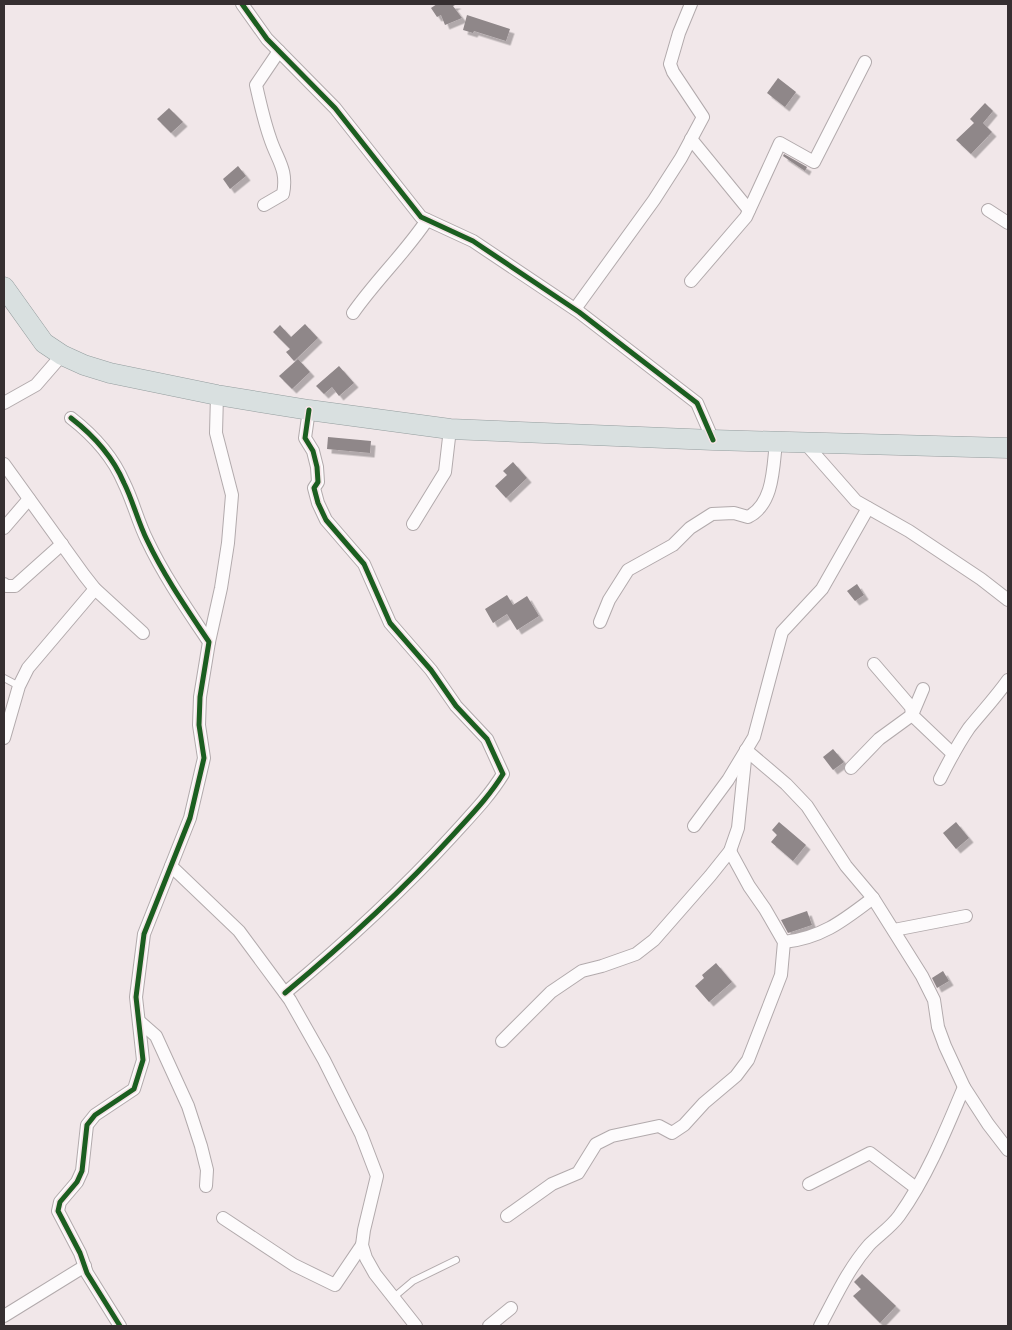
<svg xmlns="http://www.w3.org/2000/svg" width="1012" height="1330" font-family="Figtree,sans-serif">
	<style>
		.building { fill: #8f8789; filter: url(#shadow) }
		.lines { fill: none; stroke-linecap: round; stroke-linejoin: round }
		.service-casing { stroke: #b2aaac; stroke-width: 8 }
		.minor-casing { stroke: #b2aaac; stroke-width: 14 }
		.primary-casing { stroke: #949d9e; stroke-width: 21 }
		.service { stroke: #fdfbfc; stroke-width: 6 }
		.minor { stroke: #fdfbfc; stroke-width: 12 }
		.primary { stroke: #d9e0e0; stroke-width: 20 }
		.cycleway-casing { stroke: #f5e3e6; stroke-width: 8 }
		.cycleway { stroke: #1b5e20; stroke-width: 5 }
	</style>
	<defs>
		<filter id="shadow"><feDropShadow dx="4.5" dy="4.5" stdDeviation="0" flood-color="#0004"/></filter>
	</defs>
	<rect width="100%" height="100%" fill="#f1e7e9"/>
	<g class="building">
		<polygon points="437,4 457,4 453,6 462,18 445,25 441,15 437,17 431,8"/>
		<polygon points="467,15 510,29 506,41 474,31 473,33 463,30"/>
		<polygon points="778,78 796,92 785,107 767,93"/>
		<polygon points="985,103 993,111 983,123 992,132 971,154 956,140 974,123 970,119"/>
		<polygon points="169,108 183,122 171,133 157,119"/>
		<polygon points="784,154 807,167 805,171 783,156"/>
		<polygon points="238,166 246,176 230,189 223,179"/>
		<polygon points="305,324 318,338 294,361 286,352 290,349 273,332 280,325 291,337"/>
		<polygon points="298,359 310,372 292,389 279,376"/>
		<polygon points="339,366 354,383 339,396 332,387 324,394 316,386"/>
		<polygon points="328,437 371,441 370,453 327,449"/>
		<polygon points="513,462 527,478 506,498 495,486 507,475 503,471"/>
		<polygon points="857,584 864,595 855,601 847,591"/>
		<polygon points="507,595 513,605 527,596 539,616 517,630 507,614 493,623 485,609"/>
		<polygon points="833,749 844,762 833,770 823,757"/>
		<polygon points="779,822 806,845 793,861 771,842 777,835 772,830"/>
		<polygon points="956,822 969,838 956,849 943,833"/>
		<polygon points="807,911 812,925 788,933 781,920"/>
		<polygon points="716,963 732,982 709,1002 695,986 704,978 702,975"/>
		<polygon points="943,971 949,981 937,988 932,978"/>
		<polygon points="862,1274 896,1306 880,1323 853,1296 861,1289 854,1282"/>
	</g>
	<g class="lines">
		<defs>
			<g id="service">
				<polyline points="4,678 19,686"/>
				<polyline points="394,1297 413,1281 456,1260"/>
			</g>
			<g id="minor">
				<polyline points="242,4 267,39 335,108 421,217 473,241 579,312 697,403 713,440"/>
				<polyline points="691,139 749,210"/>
				<path d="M264,205L283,194C288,169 277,160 270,138C264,121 260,103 256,85L279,51"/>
				<polyline points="988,210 1008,223"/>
				<polyline points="691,281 746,217 780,143 814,162 865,62"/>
				<polyline points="575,309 654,200 681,158 703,117 673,72 670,64 679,33 691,4"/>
				<path d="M353,313C376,280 405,253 427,220"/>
				<polyline points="4,403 36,385 62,355"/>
				<path d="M71,418C93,435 113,457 124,483C133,501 138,522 147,540C164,576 187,609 209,642L200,697L199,725L204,758L190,818L144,934L136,997L143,1060L134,1089L95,1115L87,1125L82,1171L77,1182L60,1202L58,1211L80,1253L87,1273L120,1326"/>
				<polyline points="805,443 856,501 909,531 981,579 1008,600"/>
				<polyline points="4,464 84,575 95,589 143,633"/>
				<polyline points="413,524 445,472 450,429"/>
				<polyline points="4,528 29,499"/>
				<polyline points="4,584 6,586 15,586 62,544"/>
				<path d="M600,622L609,600L628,570L673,545L690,528L712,514L734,513L748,517C774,504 773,467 776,442"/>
				<polyline points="209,642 221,588 228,543 232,495 216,433 217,395"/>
				<polyline points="874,664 911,707 912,715 953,754"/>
				<polyline points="4,738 19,686 28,668 95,589"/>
				<polyline points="746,750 786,784 807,806 846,866 873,898 922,976 934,1000 938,1027 945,1046 964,1087 988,1124 1008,1150"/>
				<polyline points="851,768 879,739 912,715 923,689"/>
				<path d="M940,779C949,761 958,744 969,728C982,712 996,697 1008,680"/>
				<polyline points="694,826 728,780 754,737 782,632 822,589 868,508"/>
				<polyline points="171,866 239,931 290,1000 324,1060 361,1134 377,1176 364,1230 362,1245 366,1258 375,1274 416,1326"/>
				<polyline points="894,930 966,916"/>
				<path d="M784,942C822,938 844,920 873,898"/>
				<path d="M285,993C344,944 400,893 452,836C470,816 489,797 503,774L487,739L456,706L431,670L390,623L364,564L326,520L318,503L314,488L318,482L317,467L313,451L305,438L309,410"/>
				<polyline points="140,1022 156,1036 188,1106 201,1146 207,1170 206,1186"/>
				<polyline points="502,1041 551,992 582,971 602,966 636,954 654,940 710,876 730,851 738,828 746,750"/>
				<polyline points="809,1184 870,1153 916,1188"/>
				<polyline points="507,1216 552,1184 578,1173 596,1144 612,1136 659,1126 672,1133 684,1125 704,1103 736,1076 748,1060 781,975 784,942 765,909 749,886 730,851"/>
				<polyline points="223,1218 294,1265 335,1285 362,1245"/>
				<polyline points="4,1316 85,1266"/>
				<polyline points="489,1326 511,1308"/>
				<path d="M820,1326C835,1298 848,1269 869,1245C879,1235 891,1227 899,1216C927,1177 946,1130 964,1087"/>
			</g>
			<polyline id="primary" points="4,287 44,343 62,355 84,365 110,373 217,395 309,410 450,429 713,440 1008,448"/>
		</defs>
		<use href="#service" class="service-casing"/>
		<use href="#minor" class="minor-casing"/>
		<use href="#primary" class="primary-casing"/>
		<use href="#service" class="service"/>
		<use href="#minor" class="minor"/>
		<use href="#primary" class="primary"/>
		<defs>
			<g id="cycleway">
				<polyline points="242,4 267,39 335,108 421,217 473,241 579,312 697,403 713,440"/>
				<path d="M71,418C93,435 113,457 124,483C133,501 138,522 147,540C164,576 187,609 209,642L200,697L199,725L204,758L190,818L144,934L136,997L143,1060L134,1089L95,1115L87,1125L82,1171L77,1182L60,1202L58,1211L80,1253L87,1273L120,1326"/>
				<path d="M285,993C344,944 400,893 452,836C470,816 489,797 503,774L487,739L456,706L431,670L390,623L364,564L326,520L318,503L314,488L318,482L317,467L313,451L305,438L309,410"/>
			</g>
		</defs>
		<use href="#cycleway" class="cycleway-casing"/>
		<use href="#cycleway" class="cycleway"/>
	</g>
	<rect width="1012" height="1330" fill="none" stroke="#362f31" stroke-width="10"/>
</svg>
